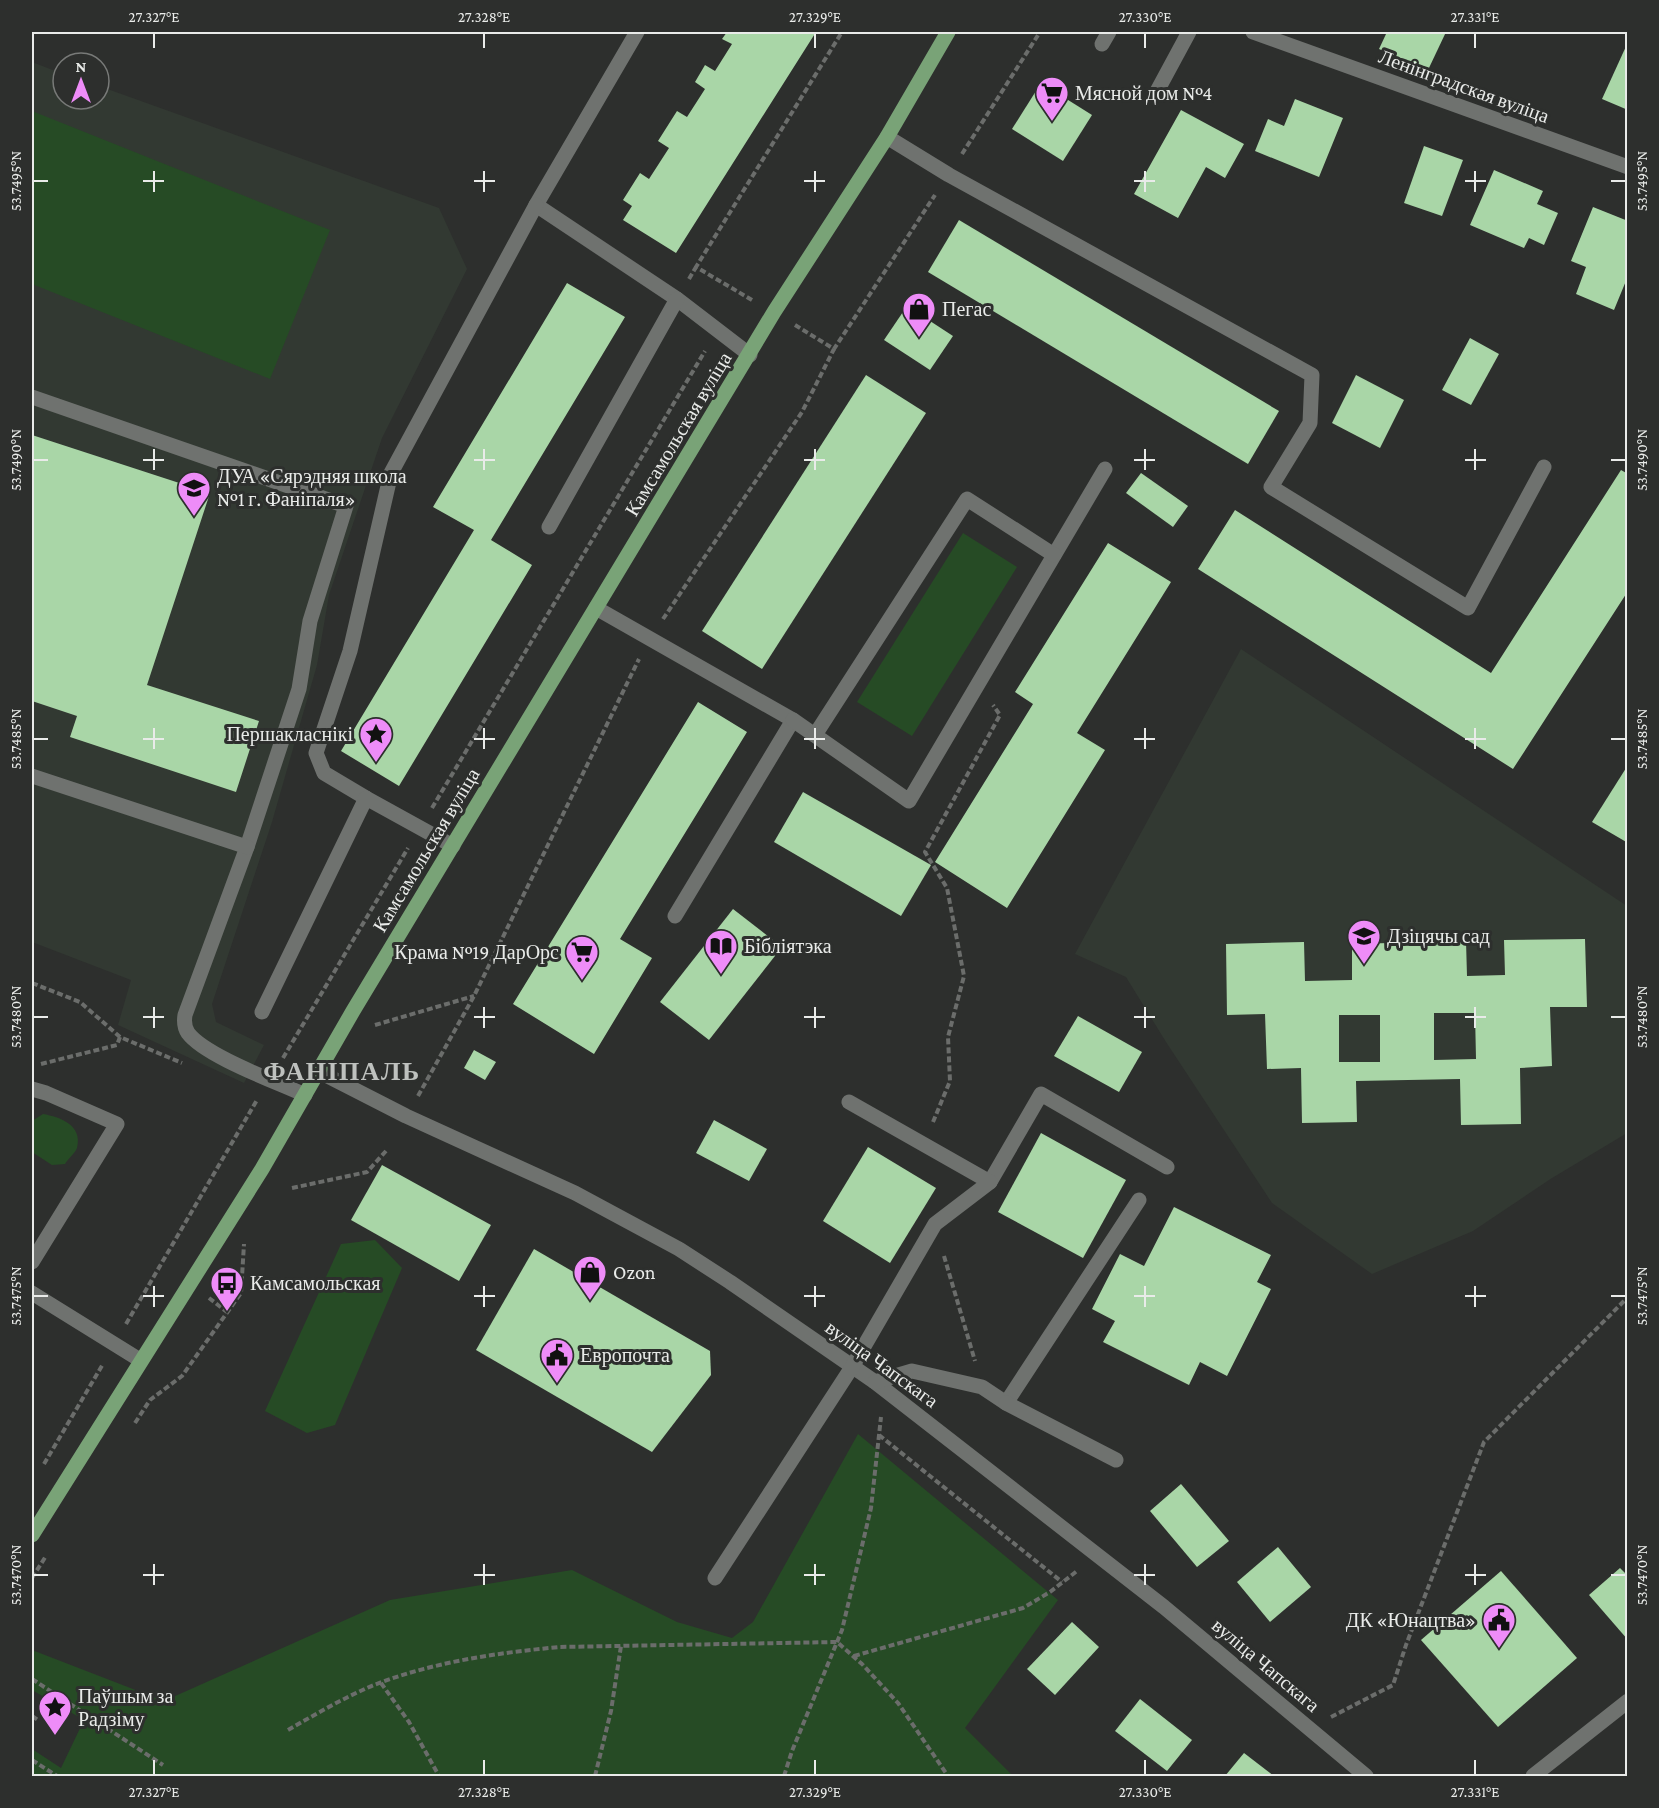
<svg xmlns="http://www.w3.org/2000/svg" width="1659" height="1808" font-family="'Crimson Pro',serif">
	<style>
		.built { fill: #323932 }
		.green { fill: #264b25 }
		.building { fill: #a9d6a7; fill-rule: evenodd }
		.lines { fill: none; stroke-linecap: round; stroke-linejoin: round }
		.path { stroke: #6b6d6b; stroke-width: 4; stroke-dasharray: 6 3; stroke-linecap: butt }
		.minor { stroke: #6f726f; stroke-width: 15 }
		.major { stroke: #79a377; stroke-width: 15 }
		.ticks { fill: none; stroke: #e9ebe9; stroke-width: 2 }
		.labels { text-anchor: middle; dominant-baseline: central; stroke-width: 6; stroke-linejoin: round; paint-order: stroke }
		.street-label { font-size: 20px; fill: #e9ebe9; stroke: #2d2f2d }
		.poi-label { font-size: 20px; fill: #e9ebe9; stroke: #2d2f2d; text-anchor: start }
		.district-label { font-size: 26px; font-weight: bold; letter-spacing: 1.5px; fill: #bec1be; stroke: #2d2f2d }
		.neatline { fill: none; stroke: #e9ebe9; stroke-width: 2 }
		.ticks-label { font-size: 15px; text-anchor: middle; fill: #e9ebe9 }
	</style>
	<rect width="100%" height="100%" fill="#2d2f2d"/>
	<g class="built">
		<polygon points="32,62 63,74 63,99 99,99 99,86 439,208 467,269 382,438 329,595 317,665 272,822 212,1004 216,1022 264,1045 244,1083 118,1025 131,980 32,942"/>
		<polygon points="1241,649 1627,906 1627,1133 1552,1178 1473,1231 1372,1274 1272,1203 1166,1042 1126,977 1075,954"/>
	</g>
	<g class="green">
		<polygon points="32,111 330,230 270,379 32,284"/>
		<polygon points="963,533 1017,567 912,736 857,702"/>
		<path d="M43,1114C60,1117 83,1125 77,1148C75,1153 68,1159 65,1164L52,1165L32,1152V1121Z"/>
		<polygon points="375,1240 402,1268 335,1425 307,1433 265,1411 341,1244"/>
		<polygon points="858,1434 1058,1600 965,1728 1013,1776 32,1776 32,1749 61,1768 84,1720 32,1690 32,1650 164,1701 390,1600 572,1570 677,1622 732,1638 753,1622"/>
	</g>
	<g class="building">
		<polygon points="727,32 816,32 676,253 623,220 632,206 623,200 640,173 649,179 669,148 658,141 677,111 687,117 705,89 695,82 705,65 715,71 732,44 722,39"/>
		<polygon points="1387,32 1446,32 1428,70 1379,49"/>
		<polygon points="1628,42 1628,110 1602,99"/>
		<polygon points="1041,83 1092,115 1063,161 1012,129"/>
		<polygon points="1295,99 1343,118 1319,177 1255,151 1268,119 1284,126"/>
		<polygon points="1181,110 1244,144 1225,178 1206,167 1178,218 1134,194"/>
		<polygon points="1424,146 1463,160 1442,216 1404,203"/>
		<polygon points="1494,170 1543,191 1537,204 1558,213 1544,245 1529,238 1524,248 1470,225"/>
		<polygon points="1593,207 1628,221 1628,276 1614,310 1576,294 1586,267 1571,261"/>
		<polygon points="959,220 1279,411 1248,464 928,272"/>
		<polygon points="567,283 625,317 491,540 532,565 399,786 341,751 474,530 433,507"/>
		<polygon points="907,306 953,336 930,370 884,340"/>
		<polygon points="1470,338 1499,354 1471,405 1442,390"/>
		<polygon points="866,375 926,413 762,669 702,631"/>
		<polygon points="1356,375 1404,400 1380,448 1332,423"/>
		<polygon points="32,435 210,493 147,685 259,721 236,792 70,737 77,716 32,701"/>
		<polygon points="1621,470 1628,474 1628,591 1513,769 1198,569 1235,510 1491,673"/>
		<polygon points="1141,473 1188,506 1173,527 1126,493"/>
		<polygon points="1108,543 1171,582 1077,733 1105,750 1007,908 935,862 1033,704 1015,692"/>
		<polygon points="698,702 747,732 620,939 652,958 594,1054 513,1004"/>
		<polygon points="1628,765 1628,843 1592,822"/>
		<polygon points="803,792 931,865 901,916 774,842"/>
		<polygon points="733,909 782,947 709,1040 660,1002"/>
		<path d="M1585,939L1587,1007H1550L1552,1066L1520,1068L1521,1124L1461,1125L1460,1079L1356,1081L1357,1122L1302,1123L1301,1068L1267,1069L1265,1014L1227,1015L1226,944L1304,942L1305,981L1352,980V944L1466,941L1467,976L1505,975L1504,940ZM1434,1013H1475L1476,1059L1434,1060ZM1339,1015H1380V1062H1339Z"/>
		<polygon points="1078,1016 1142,1052 1119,1092 1054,1056"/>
		<polygon points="474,1050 496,1062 485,1080 464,1068"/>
		<polygon points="714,1120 767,1149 749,1181 696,1153"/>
		<polygon points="1041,1133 1126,1180 1083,1258 998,1212"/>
		<polygon points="868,1147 936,1188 890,1263 823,1221"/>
		<polygon points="382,1165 491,1225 459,1281 351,1220"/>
		<polygon points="1174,1207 1271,1255 1257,1282 1271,1289 1227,1376 1200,1362 1189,1385 1103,1342 1115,1321 1092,1309 1120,1254 1144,1266"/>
		<polygon points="534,1249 710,1351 711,1375 652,1452 476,1350"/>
		<polygon points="1181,1484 1229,1541 1197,1567 1150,1511"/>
		<polygon points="1278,1547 1311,1587 1270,1622 1237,1582"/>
		<polygon points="1620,1568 1628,1576 1628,1640 1589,1595"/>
		<polygon points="1501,1571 1577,1658 1498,1727 1421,1640"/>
		<polygon points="1072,1622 1099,1647 1055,1695 1027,1669"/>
		<polygon points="1140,1699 1192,1740 1167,1771 1115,1731"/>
		<polygon points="1244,1753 1274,1776 1225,1776"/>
	</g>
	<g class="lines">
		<g class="path">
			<polyline points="962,154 1040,32"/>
			<polyline points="689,279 696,267"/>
			<polyline points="752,300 696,267 842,32"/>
			<polyline points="795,325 834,349 935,195"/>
			<polyline points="663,619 802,412 834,349"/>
			<polyline points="432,808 705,351"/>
			<polyline points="32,983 80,1002 120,1037 182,1063"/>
			<polyline points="375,1025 474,996"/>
			<polyline points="283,1058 408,848"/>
			<polyline points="41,1064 117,1045 120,1037"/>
			<polyline points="418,1096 474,996 639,659"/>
			<polyline points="933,1122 950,1081 948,1037 964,976 947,888 925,852 1000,715 993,705"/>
			<polyline points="292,1188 367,1172 386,1151"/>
			<polyline points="944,1256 975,1361"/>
			<polyline points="209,1298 227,1312"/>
			<polyline points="126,1324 257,1100"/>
			<polyline points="135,1423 150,1400 182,1376 241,1293 244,1244"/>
			<polyline points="879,1435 1062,1582"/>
			<polyline points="44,1464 103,1364"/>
			<polyline points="32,1578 46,1556"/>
			<polyline points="854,1656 1023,1608 1050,1592 1077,1571"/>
			<polyline points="32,1679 163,1765"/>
			<polyline points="381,1683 409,1722 439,1776"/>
			<polyline points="32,1716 38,1720"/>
			<polyline points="1331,1717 1393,1685 1406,1645 1484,1442 1628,1297"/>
			<path d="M288,1730C316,1714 345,1697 374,1685C433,1662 496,1653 559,1647L837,1642L862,1664L898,1703L948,1776"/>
			<polyline points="32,1760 57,1776"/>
			<polyline points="595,1776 611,1711 621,1646"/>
			<polyline points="784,1776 792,1751 842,1630 871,1508 881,1417"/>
		</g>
		<g class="minor">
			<polyline points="637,32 536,205 677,299 750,355"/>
			<polyline points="1253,32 1628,167"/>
			<polyline points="1102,44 1109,32"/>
			<polyline points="1155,95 1189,32"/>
			<polyline points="887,137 949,175 1312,375 1310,423 1271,487 1468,608 1544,467"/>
			<path d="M32,397L346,506L310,621L299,689L247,847L185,1015C184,1021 184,1027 188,1033C205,1056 277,1082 305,1095"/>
			<polyline points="549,527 677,299"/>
			<polyline points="596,608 793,720 675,916"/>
			<polyline points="793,720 909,801 1105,469"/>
			<polyline points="815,735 967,499 1054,555"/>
			<polyline points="32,776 247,847"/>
			<polyline points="366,798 324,773 316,753 350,651 391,473 536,205"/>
			<polyline points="262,1012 366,798 453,846"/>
			<polyline points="318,1071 406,1116 575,1193 679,1249 730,1282 875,1382 1164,1607 1366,1776"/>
			<polyline points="32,1089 46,1093 117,1124 32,1262"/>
			<polyline points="990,1182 1041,1094 1167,1167"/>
			<polyline points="32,1293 140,1360"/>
			<polyline points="875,1382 912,1371 982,1387 1006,1403 1139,1200"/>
			<polyline points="1006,1403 1116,1460"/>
			<polyline points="715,1578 852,1367 935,1224 990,1182 849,1102"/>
			<polyline points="1533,1776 1628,1701"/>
		</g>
		<polyline class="major" points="32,1535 262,1169 353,1011 774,312 887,137 948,32"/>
	</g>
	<path class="ticks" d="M154,33V48M484,33V48M815,33V48M1145,33V48M1475,33V48M154,171V192M484,171V192M815,171V192M1145,171V192M1475,171V192M33,181H48M143,181H164M474,181H495M804,181H825M1134,181H1155M1465,181H1486M1611,181H1626M154,449V470M484,449V470M815,449V470M1145,449V470M1475,449V470M33,460H48M143,460H164M474,460H495M804,460H825M1134,460H1155M1465,460H1486M1611,460H1626M154,728V749M484,728V749M815,728V749M1145,728V749M1475,728V749M33,739H48M143,739H164M474,739H495M804,739H825M1134,739H1155M1465,739H1486M1611,739H1626M154,1007V1028M484,1007V1028M815,1007V1028M1145,1007V1028M1475,1007V1028M33,1017H48M143,1017H164M474,1017H495M804,1017H825M1134,1017H1155M1465,1017H1486M1611,1017H1626M154,1286V1307M484,1286V1307M815,1286V1307M1145,1286V1307M1475,1286V1307M33,1296H48M143,1296H164M474,1296H495M804,1296H825M1134,1296H1155M1465,1296H1486M1611,1296H1626M154,1564V1585M484,1564V1585M815,1564V1585M1145,1564V1585M1475,1564V1585M33,1575H48M143,1575H164M474,1575H495M804,1575H825M1134,1575H1155M1465,1575H1486M1611,1575H1626M154,1760V1775M484,1760V1775M815,1760V1775M1145,1760V1775M1475,1760V1775"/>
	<defs>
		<symbol id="supermarket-pin" viewBox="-11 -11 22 30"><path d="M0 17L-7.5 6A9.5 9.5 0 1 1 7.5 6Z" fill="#ee8cf8" stroke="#2d2f2d"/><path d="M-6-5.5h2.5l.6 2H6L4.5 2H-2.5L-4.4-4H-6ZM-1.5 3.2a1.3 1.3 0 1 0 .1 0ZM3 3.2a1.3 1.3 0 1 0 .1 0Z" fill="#111"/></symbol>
		<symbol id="shop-pin" viewBox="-11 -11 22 30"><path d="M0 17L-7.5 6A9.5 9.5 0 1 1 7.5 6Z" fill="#ee8cf8" stroke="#2d2f2d"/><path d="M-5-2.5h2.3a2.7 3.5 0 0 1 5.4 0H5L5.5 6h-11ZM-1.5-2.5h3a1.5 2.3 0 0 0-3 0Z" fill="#111"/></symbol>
		<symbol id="school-pin" viewBox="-11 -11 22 30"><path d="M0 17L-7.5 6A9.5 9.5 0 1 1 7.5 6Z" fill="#ee8cf8" stroke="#2d2f2d"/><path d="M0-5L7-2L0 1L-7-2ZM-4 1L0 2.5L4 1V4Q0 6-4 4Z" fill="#111"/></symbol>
		<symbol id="sight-pin" viewBox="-11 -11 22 30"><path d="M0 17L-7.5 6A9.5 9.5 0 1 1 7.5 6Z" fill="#ee8cf8" stroke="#2d2f2d"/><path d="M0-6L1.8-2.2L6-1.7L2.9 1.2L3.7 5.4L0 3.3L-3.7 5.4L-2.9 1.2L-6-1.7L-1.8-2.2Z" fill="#111"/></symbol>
		<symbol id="library-pin" viewBox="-11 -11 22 30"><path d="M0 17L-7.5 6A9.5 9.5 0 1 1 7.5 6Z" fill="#ee8cf8" stroke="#2d2f2d"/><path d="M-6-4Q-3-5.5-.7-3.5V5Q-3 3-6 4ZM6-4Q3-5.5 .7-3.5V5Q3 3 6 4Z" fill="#111"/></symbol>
		<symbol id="bus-pin" viewBox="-11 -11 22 30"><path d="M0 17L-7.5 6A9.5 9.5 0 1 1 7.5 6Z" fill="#ee8cf8" stroke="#2d2f2d"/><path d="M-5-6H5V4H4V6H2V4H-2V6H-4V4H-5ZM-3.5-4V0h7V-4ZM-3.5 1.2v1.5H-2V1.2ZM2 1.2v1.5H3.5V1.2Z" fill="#111"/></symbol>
		<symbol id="civic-pin" viewBox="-11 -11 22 30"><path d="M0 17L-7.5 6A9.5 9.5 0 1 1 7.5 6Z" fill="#ee8cf8" stroke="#2d2f2d"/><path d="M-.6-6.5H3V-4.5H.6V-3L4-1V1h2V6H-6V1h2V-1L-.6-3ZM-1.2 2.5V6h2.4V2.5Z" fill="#111"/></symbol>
	</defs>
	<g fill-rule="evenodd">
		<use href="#supermarket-pin" x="1033" y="74" width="38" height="52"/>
		<use href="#shop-pin" x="900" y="290" width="38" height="52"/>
		<use href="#school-pin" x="175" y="469" width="38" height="52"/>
		<use href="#sight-pin" x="357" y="715" width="38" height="52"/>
		<use href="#school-pin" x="1345" y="917" width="38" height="52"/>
		<use href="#library-pin" x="702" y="927" width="38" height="52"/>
		<use href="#supermarket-pin" x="563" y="933" width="38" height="52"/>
		<use href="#shop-pin" x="571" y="1253" width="38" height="52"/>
		<use href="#bus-pin" x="208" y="1264" width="38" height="52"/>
		<use href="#civic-pin" x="538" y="1336" width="38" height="52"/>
		<use href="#civic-pin" x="1480" y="1601" width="38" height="52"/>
		<use href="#sight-pin" x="36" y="1688" width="38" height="52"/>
	</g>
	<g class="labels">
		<g class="street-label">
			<text transform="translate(1464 86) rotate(20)">Ленінградская вуліца</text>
			<text transform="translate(678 434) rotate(-59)">Камсамольская вуліца</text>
			<text transform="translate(426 850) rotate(-59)">Камсамольская вуліца</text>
			<text transform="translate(882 1364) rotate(36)">вуліца Чапскага</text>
			<text transform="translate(1266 1665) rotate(40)">вуліца Чапскага</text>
		</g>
		<g class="poi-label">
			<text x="1075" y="93">Мясной дом №4</text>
			<text x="942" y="309">Пегас</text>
			<text x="217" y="476">ДУА «Сярэдняя школа<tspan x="217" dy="23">№1 г. Фаніпаля»</tspan></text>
			<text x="353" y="734" text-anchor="end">Першакласнікі</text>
			<text x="1387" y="936">Дзіцячы сад</text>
			<text x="744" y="946">Бібліятэка</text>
			<text x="559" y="952" text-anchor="end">Крама №19 ДарОрс</text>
			<text x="613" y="1272">Ozon</text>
			<text x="250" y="1283">Камсамольская</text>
			<text x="580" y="1355">Европочта</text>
			<text x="1476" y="1620" text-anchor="end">ДК «Юнацтва»</text>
			<text x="78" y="1696">Паўшым за<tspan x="78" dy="23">Радзіму</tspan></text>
		</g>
		<g class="district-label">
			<text x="342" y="1071">ФАНІПАЛЬ</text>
		</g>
	</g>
	<rect width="1659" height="1808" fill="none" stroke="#2d2f2d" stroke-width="66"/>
	<g transform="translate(81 81)"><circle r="28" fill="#2d2f2d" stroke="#787a78" stroke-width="1.5"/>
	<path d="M0-4.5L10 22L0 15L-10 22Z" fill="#ee8cf8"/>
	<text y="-9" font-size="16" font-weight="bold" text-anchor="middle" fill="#e9ebe9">N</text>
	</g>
	<rect x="33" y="33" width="1593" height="1742" class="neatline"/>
	<g class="ticks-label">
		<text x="154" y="22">27.327°E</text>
		<text x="484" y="22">27.328°E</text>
		<text x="815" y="22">27.329°E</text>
		<text x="1145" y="22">27.330°E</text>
		<text x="1475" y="22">27.331°E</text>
		<text transform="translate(16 181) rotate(-90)" y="5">53.7495°N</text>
		<text transform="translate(1642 181) rotate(-90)" y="5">53.7495°N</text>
		<text transform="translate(16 460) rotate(-90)" y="5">53.7490°N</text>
		<text transform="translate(1642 460) rotate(-90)" y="5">53.7490°N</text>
		<text transform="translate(16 739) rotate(-90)" y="5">53.7485°N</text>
		<text transform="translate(1642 739) rotate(-90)" y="5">53.7485°N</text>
		<text transform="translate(16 1017) rotate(-90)" y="5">53.7480°N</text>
		<text transform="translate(1642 1017) rotate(-90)" y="5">53.7480°N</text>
		<text transform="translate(16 1296) rotate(-90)" y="5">53.7475°N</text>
		<text transform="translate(1642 1296) rotate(-90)" y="5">53.7475°N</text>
		<text transform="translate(16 1575) rotate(-90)" y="5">53.7470°N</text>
		<text transform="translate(1642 1575) rotate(-90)" y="5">53.7470°N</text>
		<text x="154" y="1797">27.327°E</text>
		<text x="484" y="1797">27.328°E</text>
		<text x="815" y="1797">27.329°E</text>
		<text x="1145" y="1797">27.330°E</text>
		<text x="1475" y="1797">27.331°E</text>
	</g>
</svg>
